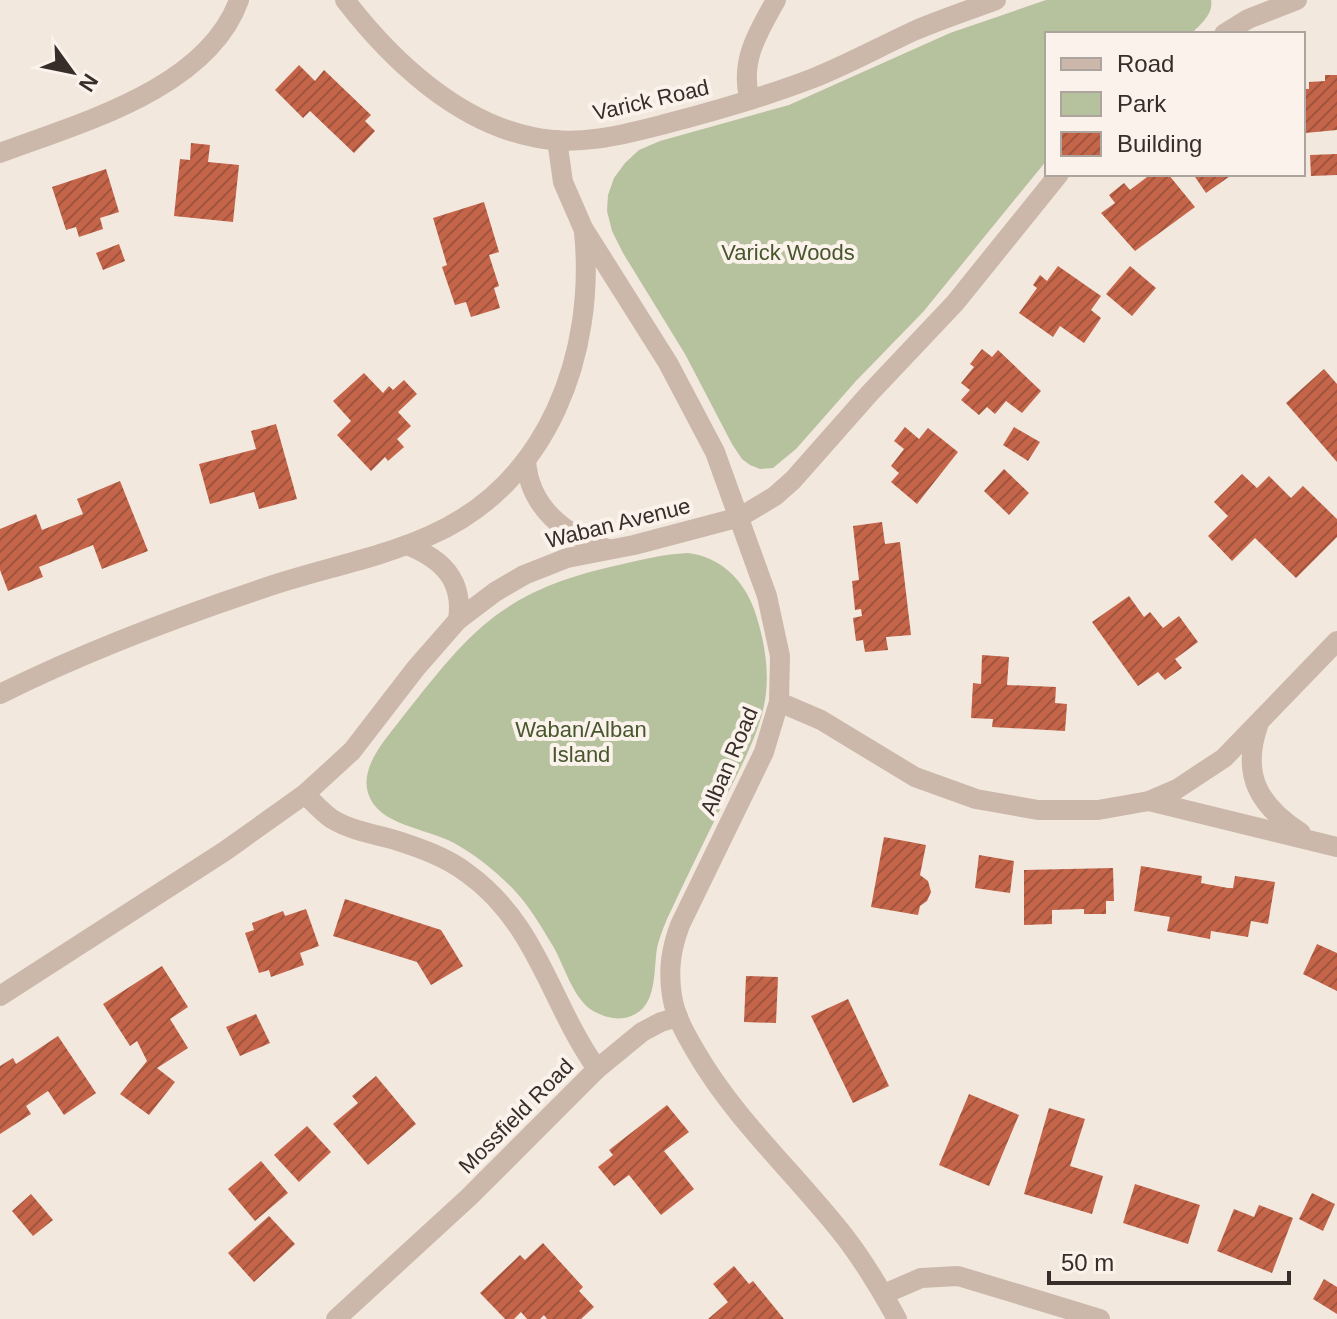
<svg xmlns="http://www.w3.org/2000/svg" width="1337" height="1319" font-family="Helvetica,sans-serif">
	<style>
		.green { fill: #b6c19e }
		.building { fill: url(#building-hatch) }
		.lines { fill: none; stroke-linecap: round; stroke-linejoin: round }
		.street { stroke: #cbb8aa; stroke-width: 20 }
		.labels { text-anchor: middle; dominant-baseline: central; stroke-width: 8; stroke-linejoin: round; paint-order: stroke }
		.street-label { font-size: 22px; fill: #382e29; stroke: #faf2eb }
		.park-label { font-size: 22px; fill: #48562d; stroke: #faf2eb }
	</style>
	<defs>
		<pattern id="building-hatch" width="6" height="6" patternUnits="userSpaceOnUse" patternTransform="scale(2)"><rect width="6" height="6" fill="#c4654a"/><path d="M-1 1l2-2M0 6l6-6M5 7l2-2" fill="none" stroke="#a0543e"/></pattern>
	</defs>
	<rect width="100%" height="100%" fill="#f2e8de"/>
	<g class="green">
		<path d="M1046,0H1211C1214,14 1200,25 1191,34H1047V160L923,312L856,381L796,449L773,468L760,469L750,465L742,459L732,444L685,354L623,253L612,231L607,211L608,195L614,178L625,163L639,150L660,141L789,105L950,33Z"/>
		<path d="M688,553C720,557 743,579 754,609C764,638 770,670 765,700C759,735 741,766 726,797C706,838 686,878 667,919C663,929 659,938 657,948C653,974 658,1012 624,1018C613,1020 599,1015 590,1009C572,995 564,965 553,946C542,928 530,907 515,891C497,872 477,856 454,843C427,828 378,826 368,793C360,766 386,739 401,719C469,633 499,593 610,567C636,561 662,554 688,553Z"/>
	</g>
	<g class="building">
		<polygon points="299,65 315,81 324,70 371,115 365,121 375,131 354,153 310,111 303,118 275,90"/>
		<polygon points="1325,75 1337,75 1337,130 1305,133 1303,89 1309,89 1309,82 1325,81"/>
		<polygon points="191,143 210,145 208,162 239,165 233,222 174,216 180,159 190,160"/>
		<polygon points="1337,154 1337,175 1311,176 1310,155"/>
		<polygon points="106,169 119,212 100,218 103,229 79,237 76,227 66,230 52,187"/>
		<polygon points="1151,174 1168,174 1195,207 1135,251 1101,213 1115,203 1109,195 1124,183 1130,190"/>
		<polygon points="1193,174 1233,174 1206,193"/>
		<polygon points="484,202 499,252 489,255 499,286 494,288 500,308 471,317 466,302 455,305 442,267 447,265 433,218"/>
		<polygon points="119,244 125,261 103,270 96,253"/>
		<polygon points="1058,266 1101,296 1091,310 1101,318 1084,343 1060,326 1053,337 1019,313 1037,288 1033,285 1040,275 1047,281"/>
		<polygon points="1130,266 1156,288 1132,316 1106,294"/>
		<polygon points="982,349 992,357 998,350 1041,391 1022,413 1006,401 995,414 987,407 979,415 961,400 970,390 961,383 974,367 970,364"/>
		<polygon points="1324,369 1337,384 1337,462 1286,403"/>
		<polygon points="364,373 383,393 389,386 393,390 404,380 417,394 398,412 411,426 397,439 404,447 388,461 385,457 371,471 337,435 351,421 333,401"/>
		<polygon points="276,424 297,499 259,509 254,492 210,504 199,464 256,449 251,431"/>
		<polygon points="905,427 919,439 928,428 958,452 917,504 891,482 899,473 891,466 904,449 894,441"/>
		<polygon points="1014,427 1040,442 1028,461 1003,445"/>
		<polygon points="1004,469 1029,493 1009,515 984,491"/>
		<polygon points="1242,474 1257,488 1269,476 1291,498 1303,486 1337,519 1337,537 1296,578 1255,538 1232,561 1208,536 1228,516 1214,502"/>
		<polygon points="120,481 148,551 102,569 93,545 39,567 43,577 8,591 0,570 0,529 36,514 42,530 83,514 77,499"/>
		<polygon points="882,522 885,544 900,542 911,635 886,637 888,650 865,652 863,640 856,641 853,618 862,616 861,609 855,610 852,581 859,580 853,526"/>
		<polygon points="1129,596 1144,617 1150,612 1163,628 1179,616 1198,642 1175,659 1182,668 1165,680 1158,672 1138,686 1092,622"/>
		<polygon points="982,655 1009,657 1007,685 1056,687 1055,703 1067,704 1065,731 992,727 993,719 971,718 973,683 981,684"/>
		<polygon points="884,837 926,845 920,875 928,881 931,892 927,901 920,906 918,915 871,907"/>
		<polygon points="979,855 1014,861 1010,893 975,888"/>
		<polygon points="1141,866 1202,876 1201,883 1228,888 1233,888 1235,876 1275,882 1268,924 1251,921 1248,937 1211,931 1210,939 1167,931 1170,917 1134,911"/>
		<polygon points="1113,868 1114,901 1106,901 1106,914 1084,914 1084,909 1052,910 1052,924 1024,925 1024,870"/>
		<polygon points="345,899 441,930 463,966 431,985 417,962 333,936"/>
		<polygon points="306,909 319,946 300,953 304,965 271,977 269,970 259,973 245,933 254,930 252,923 283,911 285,916"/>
		<polygon points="1317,944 1337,953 1337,991 1303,974"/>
		<polygon points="162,966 188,1007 170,1019 188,1048 157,1068 175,1082 149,1115 120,1094 147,1061 137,1041 130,1046 103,1004"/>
		<polygon points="746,976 778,977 776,1023 744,1022"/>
		<polygon points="848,999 889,1086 853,1103 811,1016"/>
		<polygon points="256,1014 270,1043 240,1056 226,1027"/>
		<polygon points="58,1036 96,1093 64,1115 48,1091 26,1106 31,1114 0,1134 0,1066 13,1058 16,1064"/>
		<polygon points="376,1076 416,1124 368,1165 333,1124 358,1103 352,1096"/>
		<polygon points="969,1094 1019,1115 989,1186 939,1165"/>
		<polygon points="667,1105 689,1132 664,1151 694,1189 661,1215 629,1175 614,1186 598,1167 613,1155 609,1150"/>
		<polygon points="1049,1108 1085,1119 1070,1166 1103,1176 1092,1214 1024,1194"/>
		<polygon points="307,1126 331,1152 299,1182 274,1155"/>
		<polygon points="261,1161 288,1193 255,1221 228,1189"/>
		<polygon points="1135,1184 1200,1205 1188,1244 1123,1223"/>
		<polygon points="1312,1193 1335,1204 1323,1231 1299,1219"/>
		<polygon points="31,1194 53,1220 33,1236 12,1211"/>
		<polygon points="1259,1205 1293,1218 1272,1273 1217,1251 1234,1209 1254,1217"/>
		<polygon points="269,1216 295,1244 254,1282 228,1253"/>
		<polygon points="543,1243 583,1287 579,1291 594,1307 581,1319 547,1319 544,1315 540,1319 527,1319 521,1312 514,1319 505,1319 480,1293 520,1255 525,1260"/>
		<polygon points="734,1266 749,1284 753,1281 784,1319 708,1319 728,1302 713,1284"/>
		<polygon points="1324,1279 1337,1287 1337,1314 1313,1299"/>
	</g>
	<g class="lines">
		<g class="street">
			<path d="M345,0C391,60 457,122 533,137C578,147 622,135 665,124C715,111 764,97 811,79C847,65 881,46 916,30C942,19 969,10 996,0"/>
			<polyline points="1224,34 1248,19 1297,0"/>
			<path d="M750,100C739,62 758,32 776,0"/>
			<path d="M557,140L563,182L583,228L668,363L715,452L767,596L780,656L779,702L764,752L680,925C671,949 668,970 672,996C675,1016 686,1035 696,1052C736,1121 796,1174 845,1237C865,1263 881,1290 897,1319"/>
			<path d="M0,153C80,123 207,89 239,0"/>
			<path d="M526,460C529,508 566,536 608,549"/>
			<path d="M407,545C442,559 464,580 458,620"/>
			<path d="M0,694C84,652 174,618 264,588C319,569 378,559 431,535C549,483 596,353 584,232"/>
			<polyline points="779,702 821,720 915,777 976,799 1038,810 1098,810 1149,801 1177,789 1224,758 1337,641"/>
			<path d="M1258,726C1241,775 1259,806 1301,833"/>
			<path d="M305,794C314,803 322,812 332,819C352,831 374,834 395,840C420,848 446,857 467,873C538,924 550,1003 597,1069"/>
			<polyline points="1149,801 1337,847"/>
			<polyline points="0,996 225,851 305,794 352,751 416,668 458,620 495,592 524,575 567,558 634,545 740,517 775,496 793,480 869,394 955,303 1059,174"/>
			<polyline points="884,1294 921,1278 958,1276 1100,1319"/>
			<polyline points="336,1319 469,1197 597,1069 642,1032 661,1022 678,1017"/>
		</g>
	</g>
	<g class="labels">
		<g class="street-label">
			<text transform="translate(651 100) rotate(-13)">Varick Road</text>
			<text transform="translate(618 523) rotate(-14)">Waban Avenue</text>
			<text transform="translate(729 761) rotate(-67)">Alban Road</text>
			<text transform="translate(516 1116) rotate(-45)">Mossfield Road</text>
		</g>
		<g class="park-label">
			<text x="788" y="252">Varick Woods</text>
			<text x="581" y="729">Waban/Alban<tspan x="581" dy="25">Island</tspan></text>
		</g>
	</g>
	<rect x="1045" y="32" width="260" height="144" fill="#faf2eb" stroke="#aca49d" stroke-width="2"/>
	<rect x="1061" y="58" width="40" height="12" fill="#cbb8aa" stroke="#aca49d" stroke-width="2"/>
	<text x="1117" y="72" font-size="24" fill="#382e29">Road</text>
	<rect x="1061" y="92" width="40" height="24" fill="#b6c19e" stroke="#aca49d" stroke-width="2"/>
	<text x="1117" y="112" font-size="24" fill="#382e29">Park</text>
	<rect x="1061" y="132" width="40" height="24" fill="url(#building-hatch)" stroke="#aca49d" stroke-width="2"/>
	<text x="1117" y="152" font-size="24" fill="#382e29">Building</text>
	<g transform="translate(72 72) rotate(123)" stroke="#faf2eb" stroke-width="6" paint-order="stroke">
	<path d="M0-6L14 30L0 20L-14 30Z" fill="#382e29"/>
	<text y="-12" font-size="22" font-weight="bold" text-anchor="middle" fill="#382e29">N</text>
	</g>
	<path d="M1049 1271v12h240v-12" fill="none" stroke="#382e29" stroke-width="4"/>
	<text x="1061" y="1271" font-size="24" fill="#382e29" stroke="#faf2eb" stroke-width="6" paint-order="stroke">50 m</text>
</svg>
